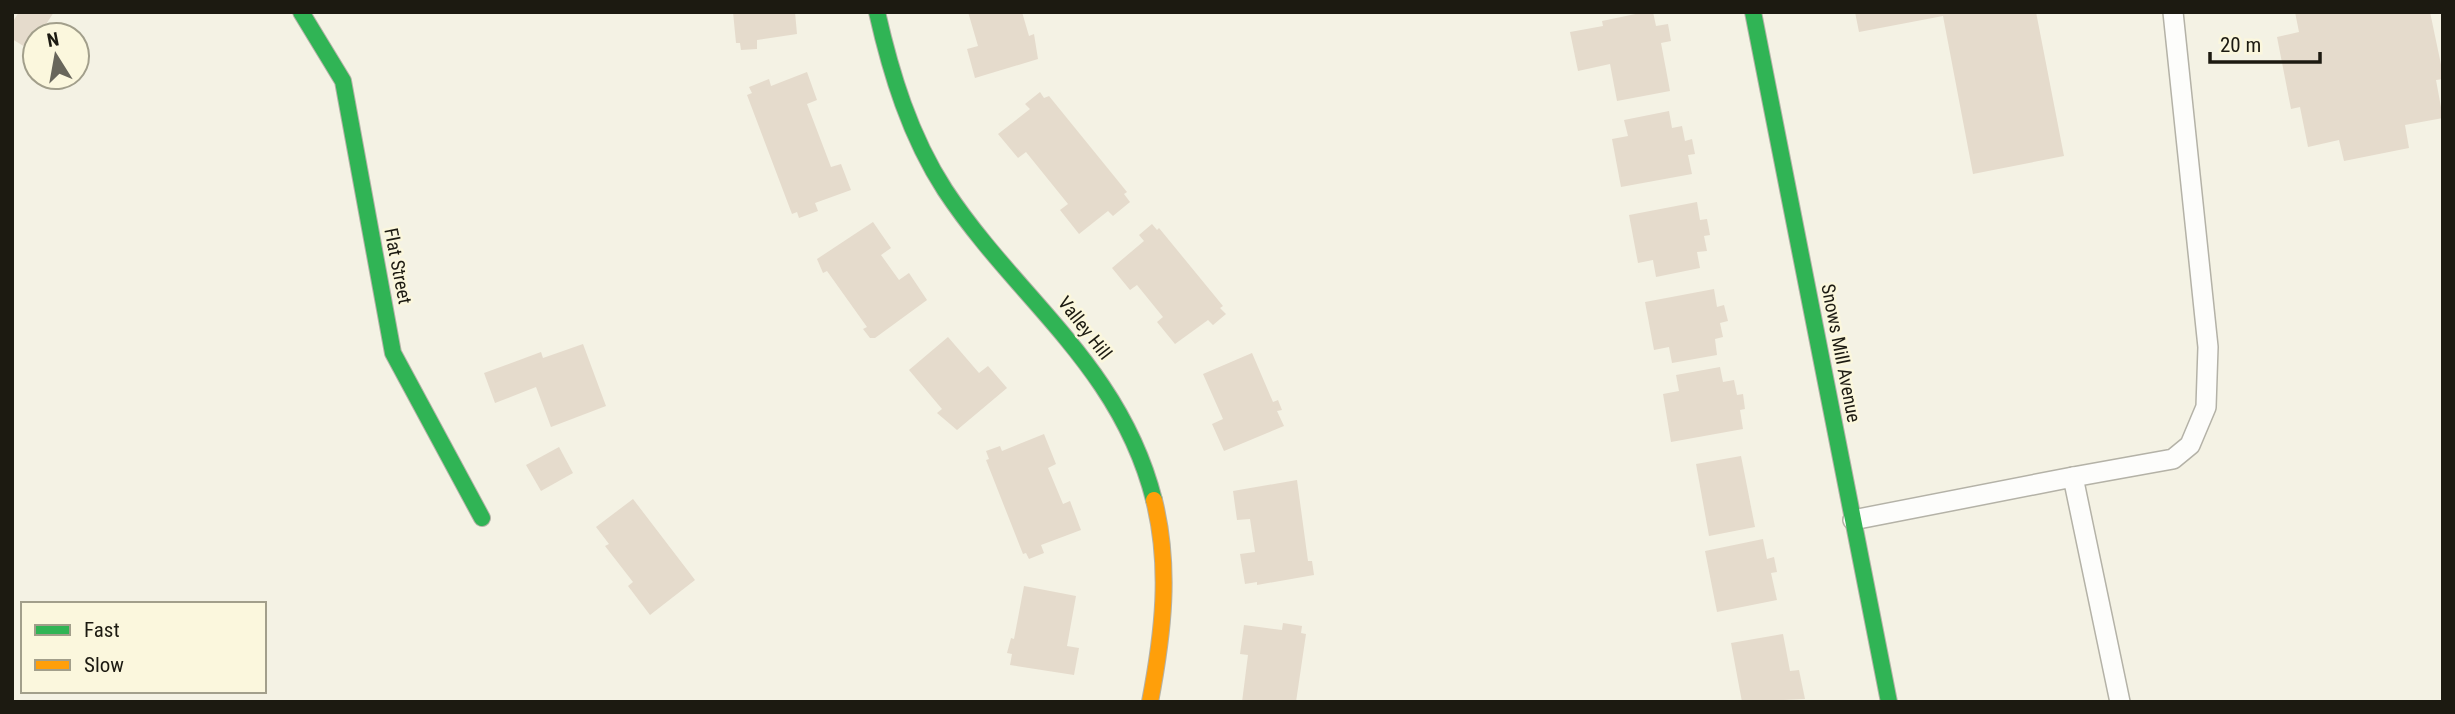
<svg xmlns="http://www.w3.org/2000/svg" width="2455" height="714" font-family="'Roboto Condensed',sans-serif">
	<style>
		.building { fill: #e5dbcc }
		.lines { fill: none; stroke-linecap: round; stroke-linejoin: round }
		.lane-casing { stroke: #b4b2a7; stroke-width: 22 }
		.fast-casing { stroke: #b4b2a7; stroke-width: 18 }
		.slow-casing { stroke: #b4b2a7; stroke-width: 18 }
		.lane { stroke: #fdfdfb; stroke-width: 19 }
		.fast { stroke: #30b455; stroke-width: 16 }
		.slow { stroke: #ff9f0a; stroke-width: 16 }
		.labels { text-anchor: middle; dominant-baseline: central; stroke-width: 5; stroke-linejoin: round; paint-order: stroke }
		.street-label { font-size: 19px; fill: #1c1a11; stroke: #fbf7dd }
	</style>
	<rect width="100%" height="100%" fill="#f4f2e4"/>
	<g class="building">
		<polygon points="19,12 54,12 39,35 35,35 30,50 12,39 12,23"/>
		<polygon points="733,12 795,12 797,34 757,40 757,49 741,50 740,43 736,43"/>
		<polygon points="968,12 1022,12 1029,36 1034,34 1038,59 975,78 967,49 978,46"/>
		<polygon points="1645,12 1653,12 1656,26 1668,24 1671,41 1661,43 1670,91 1617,101 1610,64 1578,71 1570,32 1603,26 1602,21"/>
		<polygon points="1855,12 2036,12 2064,156 1973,174 1943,16 1859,32"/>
		<polygon points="2295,12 2430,12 2443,74 2443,79 2436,80 2443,118 2405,125 2409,148 2344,161 2339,140 2308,147 2300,107 2291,109 2277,37 2299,32"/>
		<polygon points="807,72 817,100 807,104 831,167 841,164 851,190 815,203 818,211 799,218 797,212 792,214 747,95 752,93 749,87 769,79 771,86"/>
		<polygon points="1040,92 1044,98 1049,96 1127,192 1124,194 1130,202 1113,216 1108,211 1079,234 1060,210 1068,204 1026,152 1018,158 998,134 1030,109 1025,104"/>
		<polygon points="1669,111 1672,128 1682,126 1685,141 1692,139 1695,154 1688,155 1692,174 1621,187 1612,139 1628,136 1624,120"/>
		<polygon points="1697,202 1700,220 1707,219 1710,235 1704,236 1707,251 1697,252 1700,268 1656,277 1653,260 1638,263 1629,215"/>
		<polygon points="873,222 891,248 881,255 899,280 909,273 927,300 875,338 870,338 863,329 867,327 827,271 823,273 817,259"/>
		<polygon points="1152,224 1157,230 1159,228 1223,306 1220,308 1226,314 1213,325 1208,320 1175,344 1157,322 1163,317 1137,285 1130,290 1112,268 1144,241 1139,235"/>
		<polygon points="1714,289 1717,307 1724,305 1728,321 1720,323 1723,337 1715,339 1717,355 1672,363 1669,347 1654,350 1645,302"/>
		<polygon points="948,337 979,373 988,366 1007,388 957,430 937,413 942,409 909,370"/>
		<polygon points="583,344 606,406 551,427 536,387 495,403 484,373 541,352 543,358"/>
		<polygon points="1252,353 1273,402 1278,400 1282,410 1277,411 1284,426 1224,451 1212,424 1223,419 1203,374"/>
		<polygon points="1720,367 1723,382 1734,380 1737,395 1743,394 1745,409 1740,410 1743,429 1671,442 1663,394 1679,391 1676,375"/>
		<polygon points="1044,434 1056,464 1048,468 1063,504 1070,501 1081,530 1041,545 1044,553 1029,559 1026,553 1023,554 986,460 989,459 986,451 1000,446 1002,451"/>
		<polygon points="559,447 573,473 541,491 526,465"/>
		<polygon points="1741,456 1755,527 1709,536 1696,464"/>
		<polygon points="1297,480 1308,561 1312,561 1314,575 1257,585 1257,582 1245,584 1240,554 1255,552 1250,519 1237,520 1233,491"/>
		<polygon points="633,499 695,580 650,615 628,586 633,582 605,546 609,544 596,527"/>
		<polygon points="1763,539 1767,559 1774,557 1777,572 1771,573 1777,600 1717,612 1705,551"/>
		<polygon points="1024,586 1076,596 1067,646 1079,648 1074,675 1010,665 1012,654 1007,653 1011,638 1014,639"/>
		<polygon points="1283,623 1302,626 1301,633 1306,634 1296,702 1242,702 1248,655 1240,654 1244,625 1282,630"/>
		<polygon points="1783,634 1790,671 1799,670 1805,699 1742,702 1731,643"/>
	</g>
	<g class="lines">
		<defs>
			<g id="lane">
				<polyline points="2073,477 2173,459 2190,445 2206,407 2208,347 2173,12"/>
				<polyline points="1853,520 2073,477 2120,702"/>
			</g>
			<g id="fast">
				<polyline points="301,12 343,81 393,353 482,518"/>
				<path d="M877,12C891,74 910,136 945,190C1017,299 1120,365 1154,500"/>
				<polyline points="1753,12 1889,702"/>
			</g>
			<path id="slow" d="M1150,702C1163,634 1171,568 1154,500"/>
		</defs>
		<use href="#lane" class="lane-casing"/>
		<use href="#fast" class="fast-casing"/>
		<use href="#slow" class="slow-casing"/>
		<use href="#lane" class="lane"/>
		<use href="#fast" class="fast"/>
		<use href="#slow" class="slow"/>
	</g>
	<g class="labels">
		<g class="street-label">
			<text transform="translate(398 266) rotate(79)">Flat Street</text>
			<text transform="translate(1085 328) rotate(52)">Valley Hill</text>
			<text transform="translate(1841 353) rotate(79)">Snows Mill Avenue</text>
		</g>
	</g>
	<rect width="2455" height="714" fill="none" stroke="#1c1a11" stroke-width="28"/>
	<rect x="21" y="602" width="245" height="91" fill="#fbf7dd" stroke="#a29f8b" stroke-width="2"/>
	<rect x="35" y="625" width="35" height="10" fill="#30b455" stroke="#a29f8b" stroke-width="2"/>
	<text x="84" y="637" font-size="21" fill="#1c1a11">Fast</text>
	<rect x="35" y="660" width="35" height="10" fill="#ff9f0a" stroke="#a29f8b" stroke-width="2"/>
	<text x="84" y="672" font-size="21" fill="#1c1a11">Slow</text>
	<g transform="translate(56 56) rotate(349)"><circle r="33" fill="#fbf7dd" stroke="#a29f8b" stroke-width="2"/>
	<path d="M0-5L12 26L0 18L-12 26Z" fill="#68665b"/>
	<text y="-10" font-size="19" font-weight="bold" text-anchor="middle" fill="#1c1a11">N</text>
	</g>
	<path d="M2210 52v10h110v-10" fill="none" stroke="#1c1a11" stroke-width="3.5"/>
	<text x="2220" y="52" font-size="21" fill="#1c1a11" stroke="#fbf7dd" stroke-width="5" paint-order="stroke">20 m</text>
</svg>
